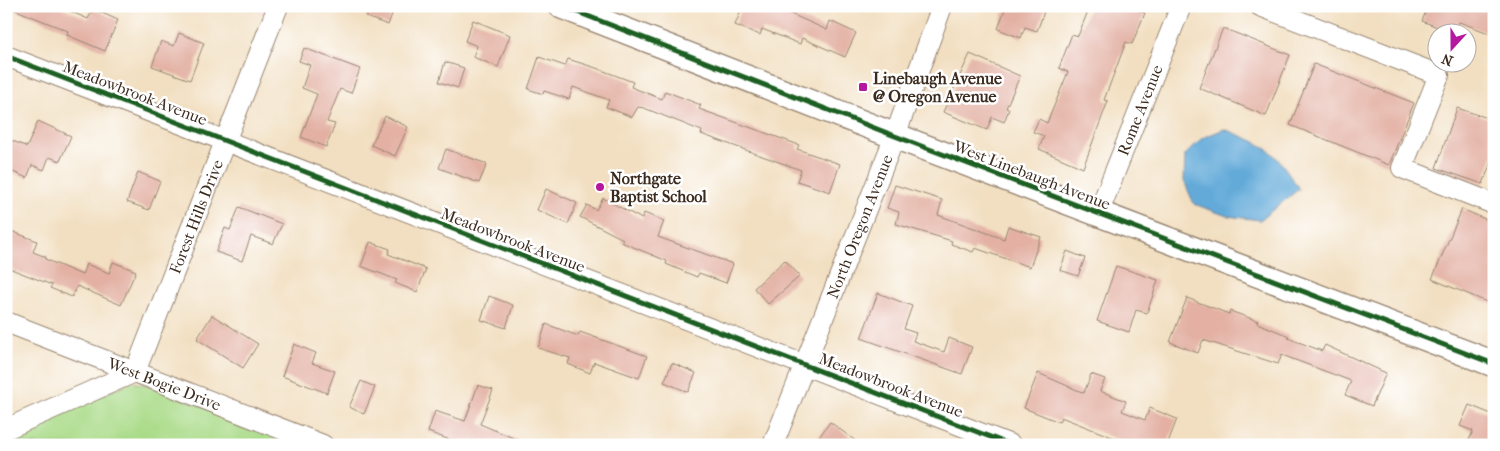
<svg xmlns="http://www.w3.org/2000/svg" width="1500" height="451" font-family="'IM FELL French Canon',serif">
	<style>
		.built { fill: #f7d0cd }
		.green { fill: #aadb89; stroke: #728254 }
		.water { fill: #63aad9; stroke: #4f6a7c }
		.building { fill: #e3b0a3 }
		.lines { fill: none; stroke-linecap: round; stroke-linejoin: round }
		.minor-casing { stroke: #968470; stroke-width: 22 }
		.tertiary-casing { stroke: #968470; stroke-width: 28 }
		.minor { stroke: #fff; stroke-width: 20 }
		.tertiary { stroke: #fff; stroke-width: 25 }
		.cycleway-casing { stroke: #fff; stroke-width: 8 }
		.cycleway { stroke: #1b5e20; stroke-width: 5 }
		.poi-dot { fill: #b5179e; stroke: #fff; stroke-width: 2 }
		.labels { text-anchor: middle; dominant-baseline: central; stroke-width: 5; stroke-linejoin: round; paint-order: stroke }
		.poi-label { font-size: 16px; font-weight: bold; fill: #3b2a1e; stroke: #fff; text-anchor: start }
		.street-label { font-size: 16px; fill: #3b2a1e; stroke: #fff }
	</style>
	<rect width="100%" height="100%" fill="#fff"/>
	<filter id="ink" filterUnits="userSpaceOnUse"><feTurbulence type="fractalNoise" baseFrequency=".02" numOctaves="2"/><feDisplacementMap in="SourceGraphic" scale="10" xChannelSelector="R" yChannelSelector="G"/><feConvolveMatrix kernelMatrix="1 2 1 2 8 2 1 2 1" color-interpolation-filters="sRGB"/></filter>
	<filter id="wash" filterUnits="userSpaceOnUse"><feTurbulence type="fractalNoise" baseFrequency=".0096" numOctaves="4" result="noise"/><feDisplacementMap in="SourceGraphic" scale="20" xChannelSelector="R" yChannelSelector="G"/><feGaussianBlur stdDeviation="1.12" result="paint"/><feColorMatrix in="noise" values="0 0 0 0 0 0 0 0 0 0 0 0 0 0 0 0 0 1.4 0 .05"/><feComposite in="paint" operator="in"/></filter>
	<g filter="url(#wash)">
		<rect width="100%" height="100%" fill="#f2dfc1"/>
		<polygon class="built" points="242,6 268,6 265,15"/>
		<polygon class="green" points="131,382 147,385 303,445 6,445 6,439"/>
		<path class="water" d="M1224,129C1268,146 1273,148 1299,189L1260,220L1227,216L1194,204L1184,181L1185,155L1202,138Z"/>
		<g id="blocks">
			<g class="building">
				<polygon points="6,6 58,6 88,19 93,9 118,20 105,51 67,35 68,31"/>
				<polygon points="370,6 395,6 388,25 366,17"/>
				<polygon points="743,6 773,6 827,30 830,21 856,33 845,57 802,38 800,44 762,29 760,35 735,25"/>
				<polygon points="1006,6 1037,6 1045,9 1037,31 1025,27 1021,38 998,29"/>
				<polygon points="1090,6 1130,6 1145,13 1132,44 1126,42 1104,100 1108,101 1083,168 1039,149 1044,136 1033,132 1039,119 1047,123 1068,72 1059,68 1072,34 1078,36"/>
				<polygon points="1428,6 1494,6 1494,35 1459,22 1454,32 1450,32 1422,21"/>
				<polygon points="473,20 510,35 498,67 473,57 477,46 465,41"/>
				<polygon points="1223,28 1290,55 1266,116 1199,88"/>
				<polygon points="179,33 204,43 190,80 152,66 161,41 174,46"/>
				<polygon points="304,48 360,69 351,93 340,89 327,122 335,124 326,147 301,137 317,94 302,88 310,65 299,61"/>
				<polygon points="970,54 1020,76 1006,108 1009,109 1004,122 992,117 987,130 943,112"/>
				<polygon points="539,57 565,66 568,59 596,68 633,82 631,87 662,99 665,91 701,105 699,109 799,145 797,149 840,164 830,192 797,181 801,170 701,134 702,131 644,108 638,107 632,117 606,107 609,100 573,87 569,99 544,91 543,94 528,89"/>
				<polygon points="445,62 464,68 458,88 439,82"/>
				<polygon points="1314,64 1414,103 1389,165 1290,125"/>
				<polygon points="1457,108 1494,120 1494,153 1483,184 1436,168"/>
				<polygon points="385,116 408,127 395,156 371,145"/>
				<polygon points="38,121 71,136 60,161 49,157 44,170 32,165 27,178 6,169 6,138 27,147"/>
				<polygon points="446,149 487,164 479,183 439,168"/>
				<polygon points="138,172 160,181 149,210 127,202"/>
				<polygon points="895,185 942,200 938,215 1004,239 1008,226 1041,237 1030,267 975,248 973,252 951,244 952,241 896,224 899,212 887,208"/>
				<polygon points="546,189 577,203 568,224 537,210"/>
				<polygon points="603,198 642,219 644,213 664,221 658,237 733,264 726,283 699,273 697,277 666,264 667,261 621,242 623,239 580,217 587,205 596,210"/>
				<polygon points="239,207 282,224 273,244 251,236 242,261 216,252 225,228 230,230"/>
				<polygon points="1462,209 1494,223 1494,305 1432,279"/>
				<polygon points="6,229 37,241 33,252 46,257 45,259 82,275 86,264 109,273 113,262 136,271 121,305 77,286 72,297 50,288 52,285 6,267"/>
				<polygon points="370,242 390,249 388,254 426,269 417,292 395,283 397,280 361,266"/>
				<polygon points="1067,251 1085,258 1078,276 1060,270"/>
				<polygon points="785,260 800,276 768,304 754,288"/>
				<polygon points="1116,266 1158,280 1147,313 1136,310 1129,332 1097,321"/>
				<polygon points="878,293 912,306 904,329 916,333 913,341 944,352 949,338 972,347 962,374 861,338"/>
				<polygon points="489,296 513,305 506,328 481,320"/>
				<polygon points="1187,298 1229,314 1230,311 1258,321 1257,323 1289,336 1288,338 1322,351 1325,345 1386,373 1372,406 1345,395 1351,381 1282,355 1278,364 1203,340 1198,353 1170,342"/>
				<polygon points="212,315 258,344 243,368 197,339"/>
				<polygon points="546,324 578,336 580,332 647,356 639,378 594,362 590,373 568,364 570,358 538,348"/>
				<polygon points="294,344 316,353 312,363 335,371 327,393 282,376"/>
				<polygon points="672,363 696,373 688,392 664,382"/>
				<polygon points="1038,373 1084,393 1091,374 1105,379 1100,391 1126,401 1122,411 1145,420 1150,408 1177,419 1167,445 1132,445 1061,417 1059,422 1024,408"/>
				<polygon points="361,381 375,387 364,414 349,407"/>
				<polygon points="478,385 493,390 480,424 530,445 464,445 428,432 435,411 465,421"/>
				<polygon points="1469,405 1494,415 1494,445 1467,445 1473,431 1460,426"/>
				<polygon points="830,422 861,445 813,445"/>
			</g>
		</g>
	</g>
	<g filter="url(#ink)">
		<use href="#blocks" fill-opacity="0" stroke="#968470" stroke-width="1"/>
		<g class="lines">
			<defs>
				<g id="minor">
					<polyline points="1260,6 1439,75 1402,168 1494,204"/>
					<polyline points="6,56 1011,445"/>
					<path id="s1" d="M1098,214L1181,6"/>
					<path id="s2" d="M6,322L323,445"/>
					<path id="s3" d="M6,429L135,372L278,6"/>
					<path id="s4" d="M773,445L895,136L942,6"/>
				</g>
				<polyline id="tertiary" points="562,6 895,136 1494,364"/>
			</defs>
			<use href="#minor" class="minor-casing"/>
			<use href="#tertiary" class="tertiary-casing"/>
			<use href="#minor" class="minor"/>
			<use href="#tertiary" class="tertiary"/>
			<defs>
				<g id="cycleway">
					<polyline points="562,6 895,136 1494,364"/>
					<polyline points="6,56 1011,445"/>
				</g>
			</defs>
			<use href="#cycleway" class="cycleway-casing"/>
			<use href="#cycleway" class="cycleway"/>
		</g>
	</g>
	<g class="poi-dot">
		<rect x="858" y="82" width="10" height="10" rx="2.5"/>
		<circle cx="600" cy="187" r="5"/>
	</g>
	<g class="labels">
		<g class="poi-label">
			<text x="873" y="78">Linebaugh Avenue<tspan x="873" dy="18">@ Oregon Avenue</tspan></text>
			<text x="610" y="178">Northgate<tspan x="610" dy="18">Baptist School</tspan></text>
		</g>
		<g class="street-label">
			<text transform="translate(135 93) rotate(21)">Meadowbrook Avenue</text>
			<text stroke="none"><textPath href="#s1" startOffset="112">Rome Avenue</textPath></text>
			<text transform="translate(1032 175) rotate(21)">West Linebaugh Avenue</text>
			<text stroke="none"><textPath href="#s3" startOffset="308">Forest Hills Drive</textPath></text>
			<text stroke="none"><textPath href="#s4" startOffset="235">North Oregon Avenue</textPath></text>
			<text transform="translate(513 240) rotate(21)">Meadowbrook Avenue</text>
			<text stroke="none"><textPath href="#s2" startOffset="170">West Bogie Drive</textPath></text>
			<text transform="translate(891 385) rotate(21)">Meadowbrook Avenue</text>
		</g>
	</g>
	<rect width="1500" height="451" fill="none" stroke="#fff" stroke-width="25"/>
	<g transform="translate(1452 48) rotate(201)"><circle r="24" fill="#ffffff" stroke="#b1aaa5"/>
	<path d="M0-4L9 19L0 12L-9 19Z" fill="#b5179e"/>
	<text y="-8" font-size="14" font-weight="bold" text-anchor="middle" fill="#3b2a1e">N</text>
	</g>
</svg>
